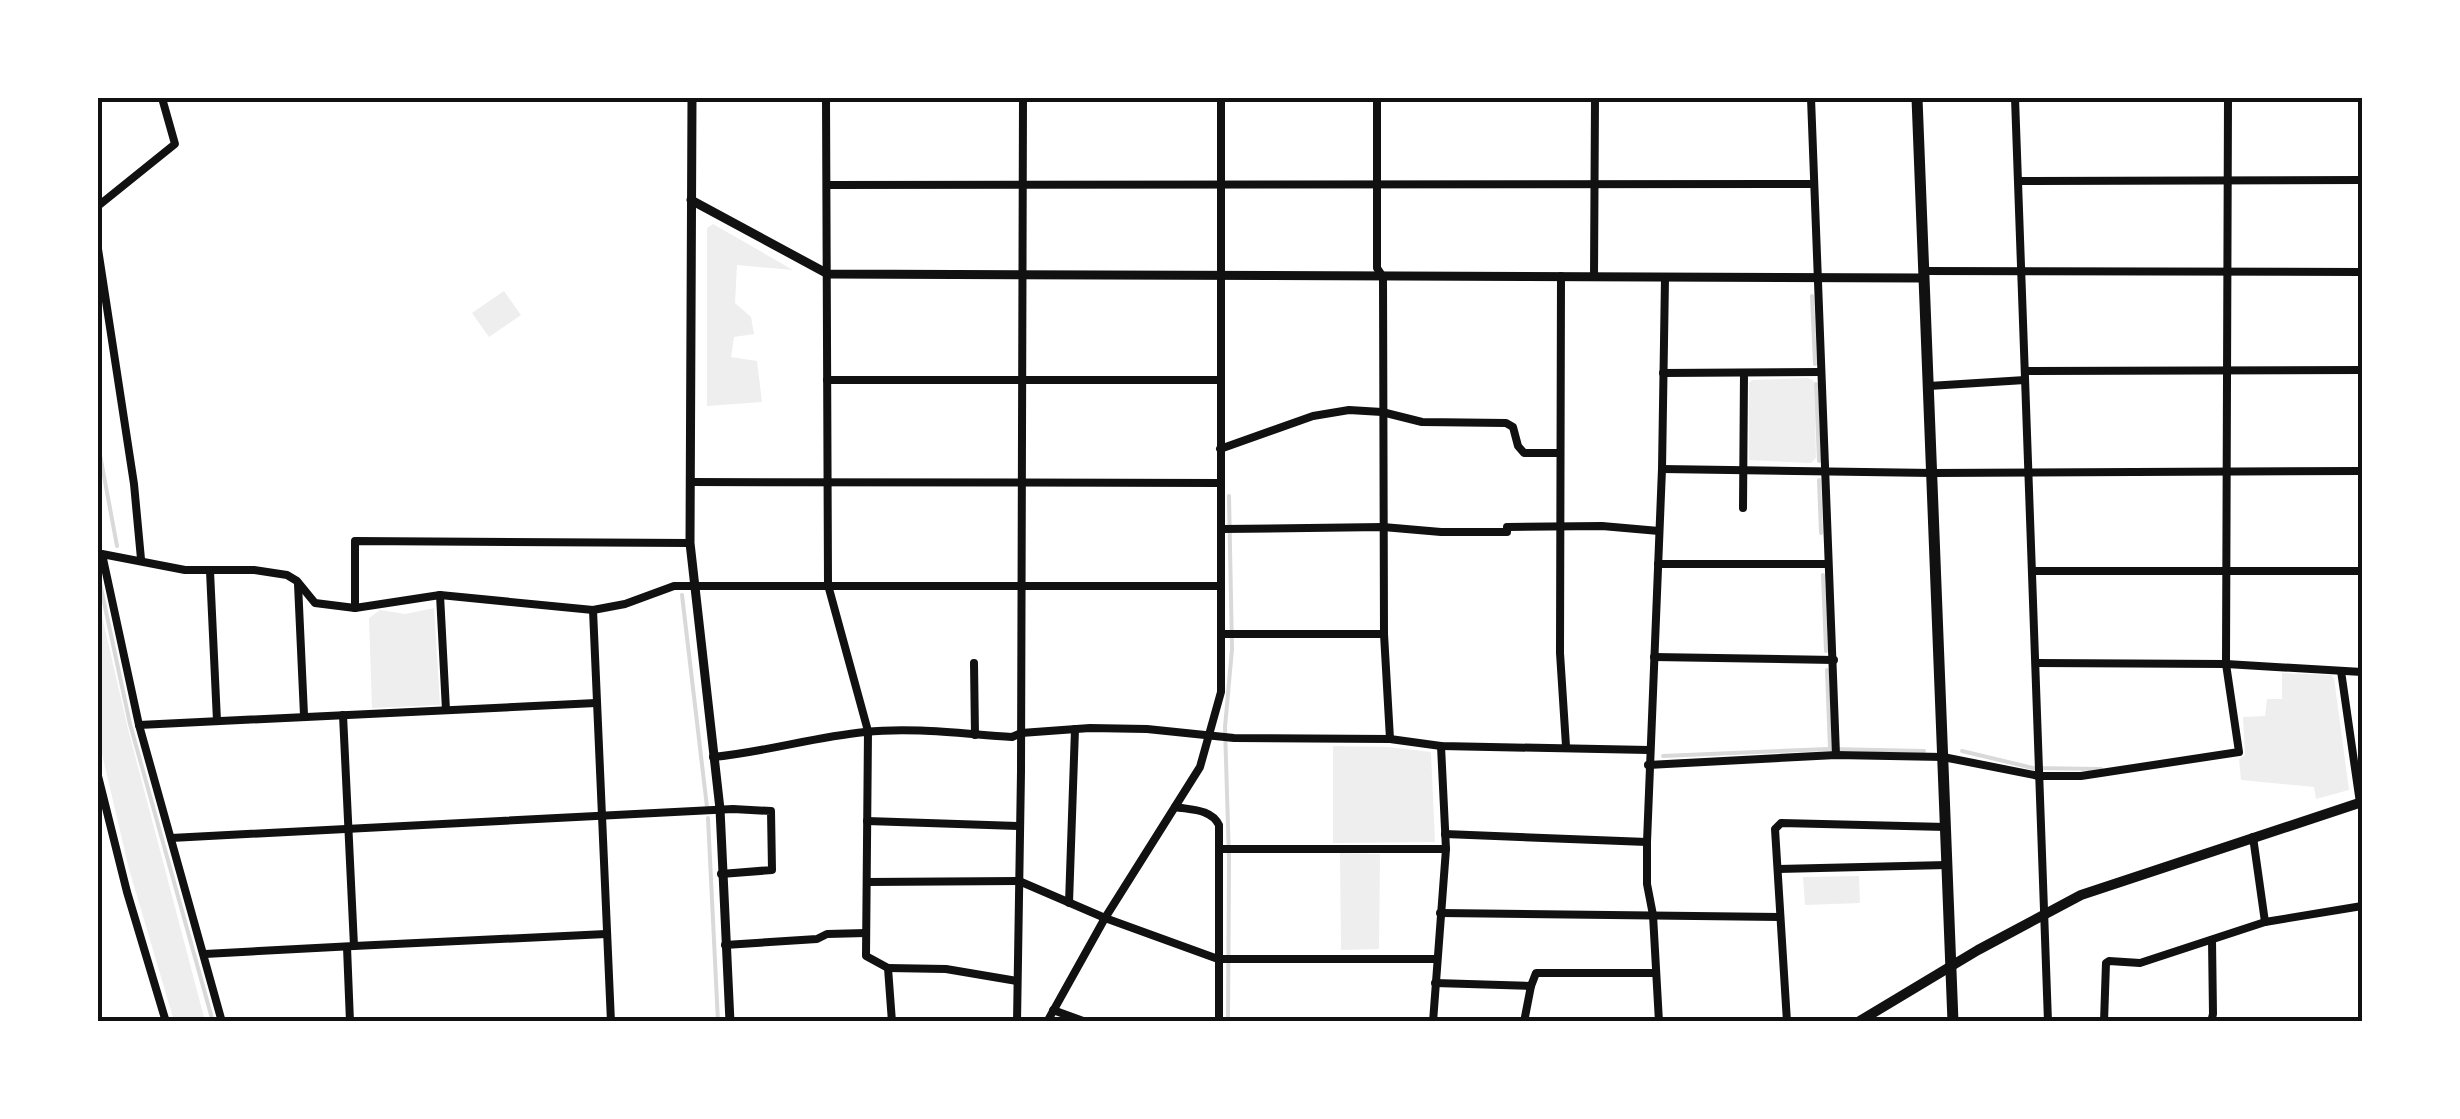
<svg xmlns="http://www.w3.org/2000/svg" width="2460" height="1119" font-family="'PT Sans',sans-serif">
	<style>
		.green { fill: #eee }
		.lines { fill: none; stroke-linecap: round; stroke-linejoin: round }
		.stream { stroke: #d9d9d9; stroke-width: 4 }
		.minor { stroke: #111; stroke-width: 8 }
		.tertiary { stroke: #111; stroke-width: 9 }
		.secondary { stroke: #111; stroke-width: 10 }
		.primary { stroke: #111; stroke-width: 11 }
		.neatline { fill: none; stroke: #111; stroke-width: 4 }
	</style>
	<rect width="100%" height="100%" fill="#fff"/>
	<g class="green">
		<polygon points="713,224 793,270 737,265 735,303 751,317 754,334 734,337 731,357 757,361 762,402 707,406 707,228"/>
		<polygon points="504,291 521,315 489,337 472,313"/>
		<polygon points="1808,378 1814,381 1816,458 1811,463 1749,460 1749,383 1752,380"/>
		<polygon points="98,599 128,729 205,1021 174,1021 129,869 98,737"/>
		<polygon points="434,608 440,705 372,708 369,618 380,610 405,614"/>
		<polygon points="2282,673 2331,675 2334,678 2349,790 2316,799 2314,787 2241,780 2239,759 2245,755 2243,717 2265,716 2267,699 2282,699"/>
		<polygon points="1333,746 1388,747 1431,752 1435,842 1333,843"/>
		<polygon points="1340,853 1380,854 1379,949 1341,950"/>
		<polygon points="1859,876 1860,903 1805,905 1803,877"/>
	</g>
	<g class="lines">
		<g class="stream">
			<polyline points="1812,296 1815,364"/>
			<polyline points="1816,384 1819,461"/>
			<polyline points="98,444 117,546"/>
			<polyline points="1819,480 1821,533"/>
			<polyline points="98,574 130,724 213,1022"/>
			<polyline points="1823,575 1826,651"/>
			<polyline points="682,595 707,807"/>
			<polyline points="1827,670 1830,749 1924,751"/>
			<polyline points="1962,751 2033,768 2101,769"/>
			<polyline points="1663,756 1828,749"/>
			<polyline points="708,818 718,1022"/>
			<polyline points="1228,1022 1229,859 1225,727 1232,649 1229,496"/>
		</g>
		<g class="minor">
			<polyline points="826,98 828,585 868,731 866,956 888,968 892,1022"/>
			<polyline points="1377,98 1377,268 1383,277 1384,634"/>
			<polyline points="1811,98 1836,755"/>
			<polyline points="2015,98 2048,1022"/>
			<polyline points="2020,181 2362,180"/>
			<polyline points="828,185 1814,184"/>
			<polyline points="98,206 175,144 162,98"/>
			<polyline points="98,249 134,484 141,559"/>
			<polyline points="1923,271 2362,272"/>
			<polyline points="1561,276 1560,653 1566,746"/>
			<polyline points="1594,277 1595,98"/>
			<polyline points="2025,371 2362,370"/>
			<polyline points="1663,373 1820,372"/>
			<polyline points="827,380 1221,380"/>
			<polyline points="1929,386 2025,380"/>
			<polyline points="1220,449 1313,416 1349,410 1382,412 1422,422 1506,423 1513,427 1518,446 1524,453 1559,453"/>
			<polyline points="1662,469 1933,473 2362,471"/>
			<polyline points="690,482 1221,483"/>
			<polyline points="1743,508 1744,373"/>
			<polyline points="1222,529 1383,527 1441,532 1507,532 1507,527 1602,526 1659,531"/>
			<polyline points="1658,564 1828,564"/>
			<polyline points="210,571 217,721"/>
			<polyline points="2032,571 2362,571"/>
			<polyline points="298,584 304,715"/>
			<polyline points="440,595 446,710"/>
			<polyline points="355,608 355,541 690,543"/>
			<polyline points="593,610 611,1022"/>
			<polyline points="1221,634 1384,634 1390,739"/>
			<polyline points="1654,657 1834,660"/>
			<polyline points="974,663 975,735"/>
			<polyline points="2036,663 2226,664 2362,672"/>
			<polyline points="2341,671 2360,803"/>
			<polyline points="139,725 596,703"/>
			<path d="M713,757C765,752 814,737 865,732C914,727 963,734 1012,737L1021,733L1090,728L1147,729L1234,738L1390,739L1441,746L1649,750"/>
			<polyline points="1648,765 1836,755 1943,757 2039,776 2081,776 2239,752 2226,664 2228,98"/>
			<polyline points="98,776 127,892 166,1022"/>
			<path d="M1175,807C1192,810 1211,809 1219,825V1022"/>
			<polyline points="867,821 1020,826"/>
			<polyline points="1445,834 1647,842"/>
			<polyline points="2253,837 2265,922"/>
			<polyline points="171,838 733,809 771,811 772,870 721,874"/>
			<polyline points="1219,849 1446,849"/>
			<polyline points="1778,869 1947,865"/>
			<polyline points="867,882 1019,881 1105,918 1218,959 1436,959"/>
			<polyline points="1069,903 1075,729"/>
			<polyline points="1440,913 1780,917"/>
			<polyline points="725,945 817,939 827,934 866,933"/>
			<polyline points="354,946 606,934"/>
			<polyline points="347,947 350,1022"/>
			<polyline points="205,954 354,946 343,715"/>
			<polyline points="888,968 946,969 1017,981"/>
			<polyline points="1435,983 1531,986 1536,973 1656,973"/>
			<polyline points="1053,1010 1086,1022"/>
			<polyline points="222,1022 139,725 102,554 185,570 254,570 287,575 297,581 315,603 355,608 440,595 593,610 625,604 674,586 1221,586"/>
			<polyline points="1017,1022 1021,772 1023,98"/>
			<polyline points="1047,1022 1105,918 1200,767 1221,692 1221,98"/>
			<polyline points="1433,1022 1446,849 1441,746"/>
			<polyline points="1524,1022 1531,986"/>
			<polyline points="1659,1022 1653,915 1647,884 1647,842 1662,469 1665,278"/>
			<polyline points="1787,1022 1775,829 1781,823 1946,827"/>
			<polyline points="2104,1022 2106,963 2109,961 2140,963 2265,922 2362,906"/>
			<polyline points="2211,1022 2213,1014 2212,940"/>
		</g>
		<g class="tertiary">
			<polyline points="692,98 690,543 720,809 730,1022"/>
			<polyline points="691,200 828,274 1923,278"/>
		</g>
		<polyline class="secondary" points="1858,1022 1978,950 2081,895 2362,802"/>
		<polyline class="primary" points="1917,98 1953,1022"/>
	</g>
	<rect width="2460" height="1119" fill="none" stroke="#ffffff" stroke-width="200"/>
	<rect x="100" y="100" width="2260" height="919" class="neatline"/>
</svg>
